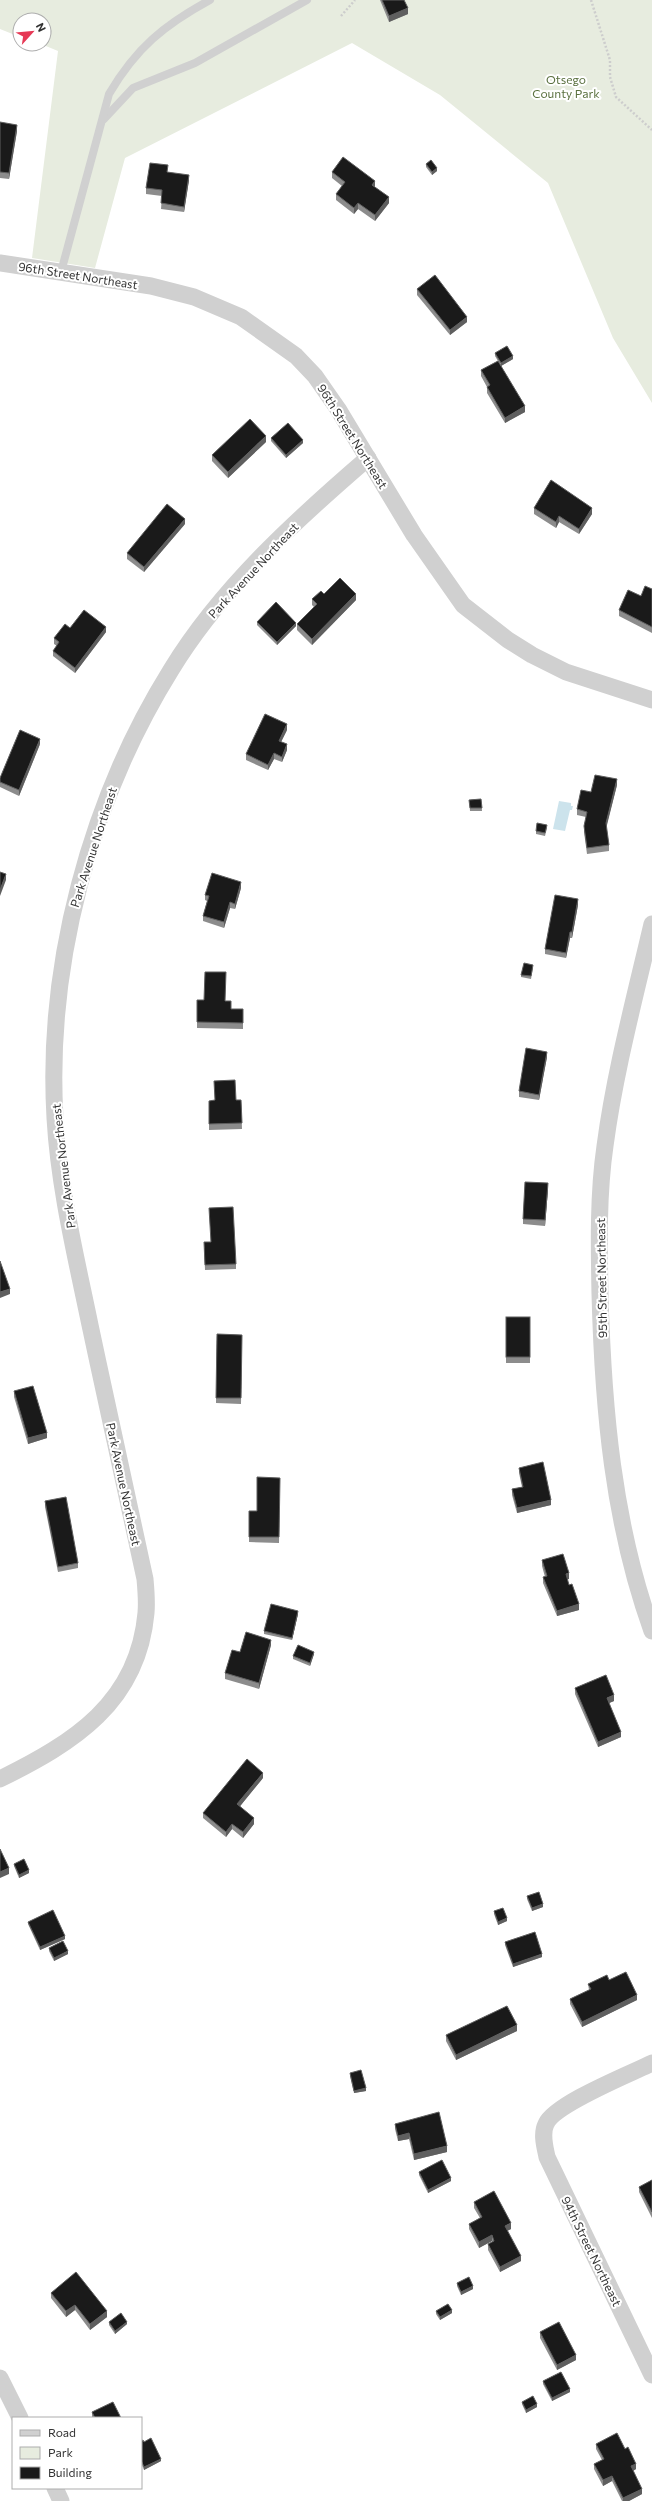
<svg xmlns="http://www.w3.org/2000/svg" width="652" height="2501" font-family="Commissioner,sans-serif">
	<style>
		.green { fill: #e7ecdf }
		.water { fill: #cce3ec }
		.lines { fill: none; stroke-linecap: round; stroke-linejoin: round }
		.path { stroke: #cdcdcd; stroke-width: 2.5; stroke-dasharray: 2 2; stroke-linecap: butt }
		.service { stroke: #d0d0d0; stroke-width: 8 }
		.minor { stroke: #d0d0d0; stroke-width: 17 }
		.wall { fill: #8c8c8c }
		.shaded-wall { fill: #5f5f5f }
		.building { fill: #1a1a1a; stroke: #5f5f5f }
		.labels { text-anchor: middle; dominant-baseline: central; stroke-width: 4; stroke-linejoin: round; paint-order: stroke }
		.park-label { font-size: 12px; fill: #5a703f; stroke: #fff }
		.street-label { font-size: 12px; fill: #333; stroke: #fff }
	</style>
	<rect width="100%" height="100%" fill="#fff"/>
	<polygon class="green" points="0,0 652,0 652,403 613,338 548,183 440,95 352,43 125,158 95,268 32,258 58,51 41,44 44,44 44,20 20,20 20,37 0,29"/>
	<polygon class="water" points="559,801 571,803 571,806 573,806 572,810 570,810 565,831 553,829"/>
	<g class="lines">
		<g class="path">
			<polyline points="591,0 610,60 610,77 616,97 652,130"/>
			<polyline points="341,16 355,0"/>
		</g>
		<g class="service">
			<polyline points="104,119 133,88 195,63 307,0"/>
			<path d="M61,272L109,94C136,48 164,25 210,0"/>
		</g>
		<g class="minor">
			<polyline points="0,263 151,286 194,297 241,317 296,356 315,376 338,409 414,535 463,605 508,640 532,655 566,672 652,700"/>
			<path d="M652,924C635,997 615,1071 605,1146C598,1194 599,1245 600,1294C603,1408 613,1523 652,1631"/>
			<path d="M0,1779C73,1743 138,1703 146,1613C147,1602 146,1590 145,1579C127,1495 108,1410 90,1325C76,1257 59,1188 55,1118C46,965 90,800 171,670C221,588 296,520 368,458"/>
			<path d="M652,2063C630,2074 554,2104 546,2124C541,2134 545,2147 547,2157L652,2375"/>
			<polyline points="0,2378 20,2418"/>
			<polyline points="55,2488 61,2501"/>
		</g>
	</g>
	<g class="wall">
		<polygon points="380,0 404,0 408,14 389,22"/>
		<polygon points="0,122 17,131 9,179 0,178"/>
		<polygon points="426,164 437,171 432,175 426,167"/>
		<polygon points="168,172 189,180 184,212 161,209 162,196 146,194 146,188"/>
		<polygon points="332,172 375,187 389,203 375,221 358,209 354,214 336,200 336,194 342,186 332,178"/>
		<polygon points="417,289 467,322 450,335 417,295"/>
		<polygon points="495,353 513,359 501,366 525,412 505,423 487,393 487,387 481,376 481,370 498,361 495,356"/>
		<polygon points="271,438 303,443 286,458 271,441"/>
		<polygon points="266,442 228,478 212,461 212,455"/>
		<polygon points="534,508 592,514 579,534 559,522 556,528 534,514"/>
		<polygon points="185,524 144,572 127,559 127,553"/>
		<polygon points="652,589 652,633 619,616 619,610"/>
		<polygon points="312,599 356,600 312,645 297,630 297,624 314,607 312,605"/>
		<polygon points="257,622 296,626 277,645 257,625"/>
		<polygon points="70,628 106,632 75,673 53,656 53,651 57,646 54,644 54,638"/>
		<polygon points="287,730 281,742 287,750 282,762 274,759 268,770 246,760 246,754"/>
		<polygon points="40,744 19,796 0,787 0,778"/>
		<polygon points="617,785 606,827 609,845 609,851 587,854 584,832 584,826 586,817 577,815 577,809 591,792"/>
		<polygon points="481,799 482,811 470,811 469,800"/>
		<polygon points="547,828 545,836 536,834 536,831"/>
		<polygon points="241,888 235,909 230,908 224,928 203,921 203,916 207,901 205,900 205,895"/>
		<polygon points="578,905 572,938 570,938 566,958 545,954 545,949"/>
		<polygon points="533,968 531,979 521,977 521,975"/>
		<polygon points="197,1000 225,1001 231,1009 243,1009 243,1029 197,1028"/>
		<polygon points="547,1057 539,1100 519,1097 519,1091"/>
		<polygon points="241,1100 242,1129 209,1130 209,1101"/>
		<polygon points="548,1189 545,1226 523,1224 523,1219"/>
		<polygon points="204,1248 236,1264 236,1269 205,1270"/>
		<rect x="506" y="1317" width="24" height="46"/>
		<polygon points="217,1334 242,1335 241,1404 216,1403"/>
		<polygon points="14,1391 47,1438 28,1444 14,1397"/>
		<polygon points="519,1468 551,1505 517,1513 512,1495 512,1489 522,1487 519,1473"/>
		<polygon points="280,1478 279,1543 249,1542 249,1511 257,1511"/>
		<polygon points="45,1501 78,1563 78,1568 58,1572 45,1507"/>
		<polygon points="542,1560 569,1579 567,1579 569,1585 579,1610 557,1616 543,1583 543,1577 545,1577 542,1566"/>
		<polygon points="298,1614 292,1640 264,1634 264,1631"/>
		<polygon points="271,1645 259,1689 225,1679 225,1673 240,1652"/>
		<polygon points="314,1654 310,1666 293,1659 293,1656"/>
		<polygon points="575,1688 614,1701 609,1703 621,1737 598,1747 575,1694"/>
		<polygon points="263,1778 240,1806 254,1824 243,1838 232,1829 226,1837 203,1818 203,1813"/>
		<polygon points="14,1864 29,1873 19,1878 14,1866"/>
		<polygon points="527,1896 543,1907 532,1911 527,1899"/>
		<polygon points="494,1911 507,1921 498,1925 494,1914"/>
		<polygon points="28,1922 65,1939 40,1950 28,1924"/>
		<polygon points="505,1942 542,1957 513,1967 505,1945"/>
		<polygon points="49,1948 68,1954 54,1961 49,1951"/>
		<polygon points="609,1980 637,2000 582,2027 570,2004 570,1999 589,1990 588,1984"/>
		<polygon points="517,2031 456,2060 446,2041 446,2035"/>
		<polygon points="350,2073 366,2091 354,2093 350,2076"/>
		<polygon points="395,2124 447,2152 414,2160 409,2139 398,2141 395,2129"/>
		<polygon points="419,2172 451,2181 428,2193 419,2175"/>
		<polygon points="652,2180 652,2218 639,2192 639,2187"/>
		<polygon points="474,2202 511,2229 507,2231 521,2261 500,2272 488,2250 488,2244 492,2242 492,2241 479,2248 469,2229 469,2224 480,2218 474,2208"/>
		<polygon points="457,2283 473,2289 461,2295 457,2286"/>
		<polygon points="51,2293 107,2317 90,2330 75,2310 66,2317 51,2298"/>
		<polygon points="436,2311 452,2313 440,2320 436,2314"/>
		<polygon points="109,2322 127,2324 115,2334 109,2325"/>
		<polygon points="540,2332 576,2360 557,2370 540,2338"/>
		<polygon points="543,2381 570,2392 552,2401 543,2384"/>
		<polygon points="522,2402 537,2407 526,2413 522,2404"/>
		<polygon points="92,2412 121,2418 92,2418"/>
		<polygon points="141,2441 161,2461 144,2470 141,2463"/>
		<polygon points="596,2444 625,2449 636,2469 633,2471 642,2494 629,2501 622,2501 612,2481 603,2486 594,2469 594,2464 602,2460 596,2449"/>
	</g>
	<g class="shaded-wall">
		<polygon points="408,8 408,14 389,22 389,16"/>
		<polygon points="17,125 17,131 9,179 9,173"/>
		<polygon points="437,168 437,171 432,175 432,172"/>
		<polygon points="189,175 189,180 184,212 184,207"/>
		<polygon points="375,181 375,187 372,185"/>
		<polygon points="389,197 389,203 375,221 375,215"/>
		<polygon points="358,203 358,209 354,214 354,208"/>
		<polygon points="467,317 467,322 450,335 450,330"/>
		<polygon points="513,356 513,359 501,366 501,363"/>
		<polygon points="525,406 525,412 505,423 505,418"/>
		<polygon points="266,436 266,442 228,478 228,472"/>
		<polygon points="303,440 303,443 286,458 286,455"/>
		<polygon points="592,508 592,514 579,534 579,529"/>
		<polygon points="559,516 559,522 556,528 556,522"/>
		<polygon points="185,519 185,524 144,572 144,567"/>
		<polygon points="356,594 356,600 312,645 312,639"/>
		<polygon points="296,623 296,626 277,645 277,642"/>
		<polygon points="106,627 106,632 75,673 75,668"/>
		<polygon points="287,724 287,730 279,746 279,741"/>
		<polygon points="40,739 40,744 19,796 19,790"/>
		<polygon points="287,744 287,750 282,762 282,757"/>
		<polygon points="274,753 274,759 268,770 268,765"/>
		<polygon points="617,779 617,785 606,829 606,823"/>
		<polygon points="6,874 6,880 0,896 0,890"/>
		<polygon points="241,882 241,888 235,909 235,904"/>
		<polygon points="578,899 578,905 572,938 572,932"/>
		<polygon points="230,902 230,908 224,928 224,922"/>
		<polygon points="570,932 570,938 566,958 566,953"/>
		<polygon points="547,1052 547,1057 539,1100 539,1095"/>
		<polygon points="548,1183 548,1189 545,1226 545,1220"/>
		<polygon points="10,1289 10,1294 0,1298 0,1292"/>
		<polygon points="47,1433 47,1438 28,1444 28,1438"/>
		<polygon points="551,1500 551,1505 517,1513 517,1508"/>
		<polygon points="569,1573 569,1579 566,1580 566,1574"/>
		<polygon points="579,1604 579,1610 557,1616 557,1611"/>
		<polygon points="298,1611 298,1614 292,1640 292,1638"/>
		<polygon points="271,1640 271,1645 259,1689 259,1683"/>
		<polygon points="314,1652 314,1654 310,1666 310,1663"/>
		<polygon points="614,1695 614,1701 607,1704 607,1698"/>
		<polygon points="621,1732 621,1737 598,1747 598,1742"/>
		<polygon points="263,1773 263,1778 237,1810 237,1804"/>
		<polygon points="254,1818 254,1824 243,1838 243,1832"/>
		<polygon points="232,1824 232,1829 226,1837 226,1832"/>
		<polygon points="9,1868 9,1874 0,1878 0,1872"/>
		<polygon points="29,1870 29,1873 19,1878 19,1875"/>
		<polygon points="543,1904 543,1907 532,1911 532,1908"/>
		<polygon points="507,1918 507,1921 498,1925 498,1922"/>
		<polygon points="65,1936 65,1939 40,1950 40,1947"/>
		<polygon points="68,1951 68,1954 54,1961 54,1958"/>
		<polygon points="542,1954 542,1957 513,1967 513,1964"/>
		<polygon points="637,1995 637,2000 582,2027 582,2022"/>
		<polygon points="517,2025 517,2031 456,2060 456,2055"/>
		<polygon points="366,2088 366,2091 354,2093 354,2091"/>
		<polygon points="409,2133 409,2139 398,2141 398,2136"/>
		<polygon points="447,2146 447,2152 414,2160 414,2154"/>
		<polygon points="451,2178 451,2181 428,2193 428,2190"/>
		<polygon points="511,2223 511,2229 505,2232 505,2226"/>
		<polygon points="492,2235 492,2241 479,2248 479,2242"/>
		<polygon points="521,2256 521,2261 500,2272 500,2267"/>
		<polygon points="473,2286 473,2289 461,2295 461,2292"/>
		<polygon points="75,2305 75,2310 66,2317 66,2311"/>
		<polygon points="452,2310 452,2313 440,2320 440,2317"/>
		<polygon points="107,2311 107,2317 90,2330 90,2324"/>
		<polygon points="127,2322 127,2324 115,2334 115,2331"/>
		<polygon points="576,2355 576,2360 557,2370 557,2365"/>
		<polygon points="570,2389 570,2392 552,2401 552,2398"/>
		<polygon points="537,2404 537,2407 526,2413 526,2410"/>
		<polygon points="161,2459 161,2461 144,2470 144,2467"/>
		<polygon points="636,2464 636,2469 631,2472 631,2466"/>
		<polygon points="612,2476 612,2481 603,2486 603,2480"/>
		<polygon points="642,2489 642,2494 629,2501 623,2501 623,2498"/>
	</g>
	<g class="building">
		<polygon points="382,0 404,0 408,8 389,16"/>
		<polygon points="0,122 17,125 9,173 0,172"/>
		<polygon points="343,157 375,181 372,185 389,197 375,215 358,203 354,208 336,194 345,182 332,172"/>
		<polygon points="431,160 437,168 432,172 426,164"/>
		<polygon points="150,163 168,165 167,172 189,175 184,207 161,203 162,190 146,188"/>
		<polygon points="435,275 467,317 450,330 417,289"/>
		<polygon points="507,346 513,356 501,363 495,353"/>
		<polygon points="498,361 525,406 505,418 487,387 490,385 481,370"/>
		<polygon points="250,419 266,436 228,472 212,455"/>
		<polygon points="288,423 303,440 286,455 271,438"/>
		<polygon points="551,480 592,508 579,529 559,516 556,522 534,508"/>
		<polygon points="167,504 185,519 144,567 127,553"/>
		<polygon points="340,578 356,594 312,639 297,624 317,604 312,599 321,591 324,594"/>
		<polygon points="645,586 652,589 652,627 619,610 628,590 641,596"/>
		<polygon points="276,602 296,623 277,642 257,622"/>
		<polygon points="84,610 106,627 75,668 53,651 59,642 54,638 65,624 70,628"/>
		<polygon points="265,714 287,724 279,741 287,744 282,757 274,753 268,765 246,754"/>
		<polygon points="20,730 40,739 19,790 0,782 0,778"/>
		<polygon points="595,775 617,779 606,823 609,845 587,848 584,826 587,812 577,809 581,790 591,792"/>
		<polygon points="481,799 482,808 470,808 469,800"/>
		<polygon points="537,823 547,825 545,833 536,831"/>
		<polygon points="0,872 6,874 0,890"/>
		<polygon points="212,873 241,882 235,904 230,902 224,922 203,916 209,896 205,895"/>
		<polygon points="555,895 578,899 572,932 570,932 566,953 545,949"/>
		<polygon points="524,963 533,965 531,976 521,975"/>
		<polygon points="205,972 226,972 225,1001 231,1001 231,1009 243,1009 243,1023 197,1022 197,1000 204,1000"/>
		<polygon points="526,1048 547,1052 539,1095 519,1091"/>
		<polygon points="235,1080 236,1100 241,1100 242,1123 209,1124 209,1101 215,1100 214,1081"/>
		<polygon points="525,1182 548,1183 545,1220 523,1219"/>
		<polygon points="233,1207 236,1264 205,1265 204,1242 211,1242 209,1208"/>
		<polygon points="0,1261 10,1289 0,1292"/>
		<rect x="506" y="1317" width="24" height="40"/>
		<polygon points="217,1334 242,1335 241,1398 216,1398"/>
		<polygon points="33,1386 47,1433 28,1438 14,1391"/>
		<polygon points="543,1462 551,1500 517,1508 512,1489 523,1487 519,1468"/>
		<polygon points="257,1477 280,1478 279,1537 249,1537 249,1511 257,1511"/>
		<polygon points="66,1497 78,1563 58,1567 45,1501"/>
		<polygon points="563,1554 569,1573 566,1574 569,1585 572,1584 579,1604 557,1611 543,1577 547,1576 542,1560"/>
		<polygon points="271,1604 298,1611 292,1638 264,1631"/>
		<polygon points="246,1632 271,1640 259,1683 225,1673 232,1650 240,1652"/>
		<polygon points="298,1645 314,1652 310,1663 293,1656"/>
		<polygon points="606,1675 614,1695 607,1698 621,1732 598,1742 575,1688"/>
		<polygon points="247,1759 263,1773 237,1804 254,1818 243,1832 232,1824 226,1832 203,1813"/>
		<polygon points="0,1849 9,1868 0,1872"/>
		<polygon points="24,1859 29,1870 19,1875 14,1864"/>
		<polygon points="539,1892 543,1904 532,1908 527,1896"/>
		<polygon points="503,1908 507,1918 498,1922 494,1911"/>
		<polygon points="53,1910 65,1936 40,1947 28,1922"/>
		<polygon points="535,1932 542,1954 513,1964 505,1942"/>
		<polygon points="63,1941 68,1951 54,1958 49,1948"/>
		<polygon points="626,1972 637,1995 582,2022 570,1999 591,1989 588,1984 607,1975 609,1980"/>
		<polygon points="507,2006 517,2025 456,2055 446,2035"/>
		<polygon points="361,2070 366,2088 354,2091 350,2073"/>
		<polygon points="439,2112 447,2146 414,2154 409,2133 398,2136 395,2124"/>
		<polygon points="442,2160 451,2178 428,2190 419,2172"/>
		<polygon points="652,2180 652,2212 639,2187"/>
		<polygon points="494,2191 511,2223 505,2226 521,2256 500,2267 488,2244 494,2241 492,2235 479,2242 469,2224 482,2217 474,2202"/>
		<polygon points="76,2272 107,2311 90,2324 75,2305 66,2311 51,2293"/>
		<polygon points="469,2277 473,2286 461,2292 457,2283"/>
		<polygon points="448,2304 452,2310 440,2317 436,2311"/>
		<polygon points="121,2313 127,2322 115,2331 109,2322"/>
		<polygon points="559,2322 576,2355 557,2365 540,2332"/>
		<polygon points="561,2372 570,2389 552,2398 543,2381"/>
		<polygon points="533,2396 537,2404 526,2410 522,2402"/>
		<polygon points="113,2402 121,2418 95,2418 92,2412"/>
		<polygon points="617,2433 625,2449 628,2447 636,2464 631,2466 642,2489 623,2498 612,2476 603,2480 594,2464 604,2459 596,2444"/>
		<polygon points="151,2438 161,2459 144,2467 141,2460 141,2441 143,2440 144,2442"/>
	</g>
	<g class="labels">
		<g class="park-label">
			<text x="566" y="79">Otsego<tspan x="566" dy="14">County Park</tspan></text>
		</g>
		<g class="street-label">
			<text transform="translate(78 275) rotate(9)">96th Street Northeast</text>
			<text transform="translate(353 436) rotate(58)">96th Street Northeast</text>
			<text transform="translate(253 570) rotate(-47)">Park Avenue Northeast</text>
			<text transform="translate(93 847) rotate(-72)">Park Avenue Northeast</text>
			<text transform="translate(63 1166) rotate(-97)">Park Avenue Northeast</text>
			<text transform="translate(601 1278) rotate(-91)">95th Street Northeast</text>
			<text transform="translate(124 1484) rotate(78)">Park Avenue Northeast</text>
			<text transform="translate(592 2251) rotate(64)">94th Street Northeast</text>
		</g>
	</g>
	<rect x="12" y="2417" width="130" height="72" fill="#ffffff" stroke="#adadad"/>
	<rect x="20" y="2430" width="20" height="6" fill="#d0d0d0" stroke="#adadad"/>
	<text x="48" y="2437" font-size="12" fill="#333333">Road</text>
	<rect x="20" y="2447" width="20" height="12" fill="#e7ecdf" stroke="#adadad"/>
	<text x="48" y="2457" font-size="12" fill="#333333">Park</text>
	<rect x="20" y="2467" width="20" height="12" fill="#1a1a1a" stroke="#adadad"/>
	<text x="48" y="2477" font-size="12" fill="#333333">Building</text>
	<g transform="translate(32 32) rotate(63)"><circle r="19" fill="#ffffff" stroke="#adadad"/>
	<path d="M0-3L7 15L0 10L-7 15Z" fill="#e63855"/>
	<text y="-6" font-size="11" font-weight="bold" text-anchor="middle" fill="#333333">N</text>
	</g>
</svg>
